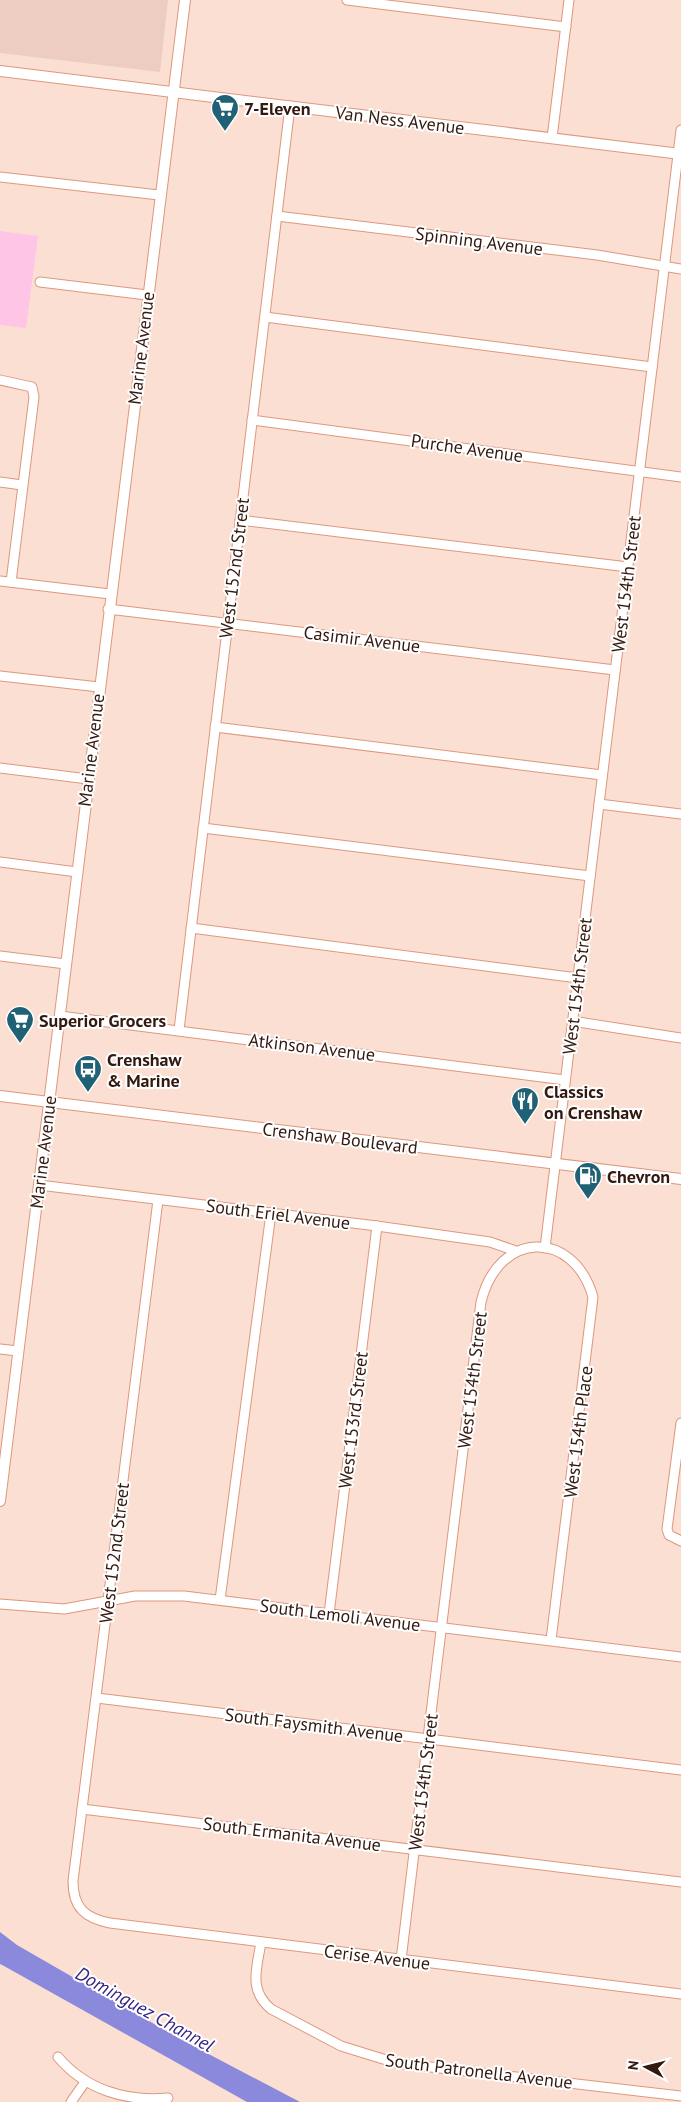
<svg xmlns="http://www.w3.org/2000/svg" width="681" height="2102" font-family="'PT Sans',sans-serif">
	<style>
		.built { fill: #edcdc1 }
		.green { fill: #fec5e6 }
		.water { fill: #8a89dc }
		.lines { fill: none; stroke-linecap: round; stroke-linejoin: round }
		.minor-casing { stroke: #dc987d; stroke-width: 11 }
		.major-casing { stroke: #dc987d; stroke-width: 12 }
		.minor { stroke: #fff; stroke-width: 9 }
		.major { stroke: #fff; stroke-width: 10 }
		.labels { text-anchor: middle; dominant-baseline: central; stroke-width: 4; stroke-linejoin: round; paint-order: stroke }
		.poi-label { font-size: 18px; font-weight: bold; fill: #33190f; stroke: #fff; text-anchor: start }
		.street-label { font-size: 18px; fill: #33190f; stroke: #fff }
		.water-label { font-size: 19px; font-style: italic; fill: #352484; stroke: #fff }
	</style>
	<rect width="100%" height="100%" fill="#fcdfd3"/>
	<polygon class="built" points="0,0 168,0 160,72 0,53"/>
	<polygon class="green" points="0,231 38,236 26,328 0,325"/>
	<polygon class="water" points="0,1932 17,1945 182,2040 300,2102 247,2102 4,1966 0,1964"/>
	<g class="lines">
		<defs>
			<g id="minor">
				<polyline points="347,0 566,27"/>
				<polyline points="552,138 569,0"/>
				<polyline points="0,177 159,195"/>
				<polyline points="277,216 597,255 681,269"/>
				<polyline points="40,282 147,295"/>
				<polyline points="265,317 652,367"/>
				<polyline points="0,380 32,387 34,397 11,582"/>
				<polyline points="252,420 681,477"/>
				<polyline points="0,482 22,485"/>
				<polyline points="240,520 628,567"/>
				<polyline points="0,581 110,594"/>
				<polyline points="108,609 615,670"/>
				<polyline points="0,676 99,687"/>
				<polyline points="215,727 602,775"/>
				<polyline points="0,768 88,779"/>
				<polyline points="599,804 681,814"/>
				<polyline points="203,828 590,876"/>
				<polyline points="0,862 77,872"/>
				<polyline points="191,928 578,978"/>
				<polyline points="0,956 66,964"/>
				<polyline points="60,1016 565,1080"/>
				<polyline points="572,1021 681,1038"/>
				<polyline points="179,1030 290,106"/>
				<polyline points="39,1185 377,1226 490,1242 516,1251"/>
				<path d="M158,1200L73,1881C73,1908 85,1918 110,1923L681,1994"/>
				<polyline points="545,1248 681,130"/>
				<polyline points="0,1349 18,1351"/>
				<polyline points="681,1423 667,1529 669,1535 681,1541"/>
				<polyline points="220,1600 271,1213"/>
				<polyline points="0,1604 64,1609 135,1596 184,1596 681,1657"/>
				<polyline points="329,1614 377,1226"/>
				<polyline points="97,1698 681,1770"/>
				<polyline points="82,1809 681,1882"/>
				<path d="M261,1942C257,1968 248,1990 271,2009L341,2046L396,2063L681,2096"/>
				<path d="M401,1960L481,1302C498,1231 573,1228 593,1297L551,1640"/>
				<path d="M58,2057C85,2089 125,2102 168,2098"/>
				<polyline points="71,2102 85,2082"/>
			</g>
			<g id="major">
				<polyline points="0,71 681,154"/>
				<polyline points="0,1096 681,1179"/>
				<polyline points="0,1501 185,0"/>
			</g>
		</defs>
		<use href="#minor" class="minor-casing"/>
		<use href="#major" class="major-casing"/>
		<use href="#minor" class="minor"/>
		<use href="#major" class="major"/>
	</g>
	<defs>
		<symbol id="supermarket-pin" viewBox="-11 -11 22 30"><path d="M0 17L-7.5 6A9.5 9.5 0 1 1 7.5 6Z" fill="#216176" stroke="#fff"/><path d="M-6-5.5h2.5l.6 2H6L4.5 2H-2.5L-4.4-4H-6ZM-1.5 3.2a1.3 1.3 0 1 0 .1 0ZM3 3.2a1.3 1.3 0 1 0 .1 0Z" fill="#fff"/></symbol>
		<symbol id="bus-pin" viewBox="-11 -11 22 30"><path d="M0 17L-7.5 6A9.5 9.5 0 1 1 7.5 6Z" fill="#216176" stroke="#fff"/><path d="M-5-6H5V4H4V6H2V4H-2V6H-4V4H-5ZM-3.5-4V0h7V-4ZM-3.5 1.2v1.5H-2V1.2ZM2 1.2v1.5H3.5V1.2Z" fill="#fff"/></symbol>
		<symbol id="restaurant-pin" viewBox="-11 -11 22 30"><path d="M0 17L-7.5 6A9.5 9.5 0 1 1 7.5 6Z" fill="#216176" stroke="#fff"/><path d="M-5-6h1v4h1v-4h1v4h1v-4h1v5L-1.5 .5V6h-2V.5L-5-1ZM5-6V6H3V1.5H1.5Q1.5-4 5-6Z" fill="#fff"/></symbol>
		<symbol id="fuel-pin" viewBox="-11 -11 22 30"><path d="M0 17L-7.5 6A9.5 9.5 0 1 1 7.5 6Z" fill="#216176" stroke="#fff"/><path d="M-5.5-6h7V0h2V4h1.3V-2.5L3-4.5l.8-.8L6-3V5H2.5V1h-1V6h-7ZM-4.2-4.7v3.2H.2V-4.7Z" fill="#fff"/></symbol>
	</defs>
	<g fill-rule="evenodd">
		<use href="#supermarket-pin" x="209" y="92" width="32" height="43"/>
		<use href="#supermarket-pin" x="4" y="1004" width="32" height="43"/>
		<use href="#bus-pin" x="72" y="1053" width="32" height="43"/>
		<use href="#restaurant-pin" x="509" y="1085" width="32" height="43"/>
		<use href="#fuel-pin" x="572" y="1160" width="32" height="43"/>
	</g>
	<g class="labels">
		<g class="poi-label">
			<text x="244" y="108">7-Eleven</text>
			<text x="39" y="1020">Superior Grocers</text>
			<text x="107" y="1059">Crenshaw<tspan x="107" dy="21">&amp; Marine</tspan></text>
			<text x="544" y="1091">Classics<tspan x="544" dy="21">on Crenshaw</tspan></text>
			<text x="607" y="1176">Chevron</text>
		</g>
		<g class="street-label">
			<text transform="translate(400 120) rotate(7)">Van Ness Avenue</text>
			<text transform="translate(479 241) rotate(7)">Spinning Avenue</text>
			<text transform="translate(141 348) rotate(-83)">Marine Avenue</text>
			<text transform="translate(467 448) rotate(8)">Purche Avenue</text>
			<text transform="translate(234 568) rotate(-83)">West 152nd Street</text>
			<text transform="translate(626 584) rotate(-83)">West 154th Street</text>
			<text transform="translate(362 639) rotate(7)">Casimir Avenue</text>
			<text transform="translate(91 750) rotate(-83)">Marine Avenue</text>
			<text transform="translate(577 986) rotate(-83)">West 154th Street</text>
			<text transform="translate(312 1047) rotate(7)">Atkinson Avenue</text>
			<text transform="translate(340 1138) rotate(7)">Crenshaw Boulevard</text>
			<text transform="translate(43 1152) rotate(-83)">Marine Avenue</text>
			<text transform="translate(278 1214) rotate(7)">South Eriel Avenue</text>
			<text transform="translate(472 1380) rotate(-83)">West 154th Street</text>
			<text transform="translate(353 1420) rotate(-83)">West 153rd Street</text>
			<text transform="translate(578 1432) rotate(-83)">West 154th Place</text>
			<text transform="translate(114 1553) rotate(-83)">West 152nd Street</text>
			<text transform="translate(340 1615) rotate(7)">South Lemoli Avenue</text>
			<text transform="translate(314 1725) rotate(7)">South Faysmith Avenue</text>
			<text transform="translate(423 1782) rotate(-83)">West 154th Street</text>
			<text transform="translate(292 1834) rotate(7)">South Ermanita Avenue</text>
			<text transform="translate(377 1957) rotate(7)">Cerise Avenue</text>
			<text transform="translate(479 2071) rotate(7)">South Patronella Avenue</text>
		</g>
		<g class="water-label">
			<text transform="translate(145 2009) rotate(29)">Dominguez Channel</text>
		</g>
	</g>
	<g transform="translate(646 2067) rotate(277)" stroke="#ffffff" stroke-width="4" paint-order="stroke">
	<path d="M0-4L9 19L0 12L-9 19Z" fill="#33190f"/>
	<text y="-8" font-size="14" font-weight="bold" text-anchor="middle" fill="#33190f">N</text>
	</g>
</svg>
